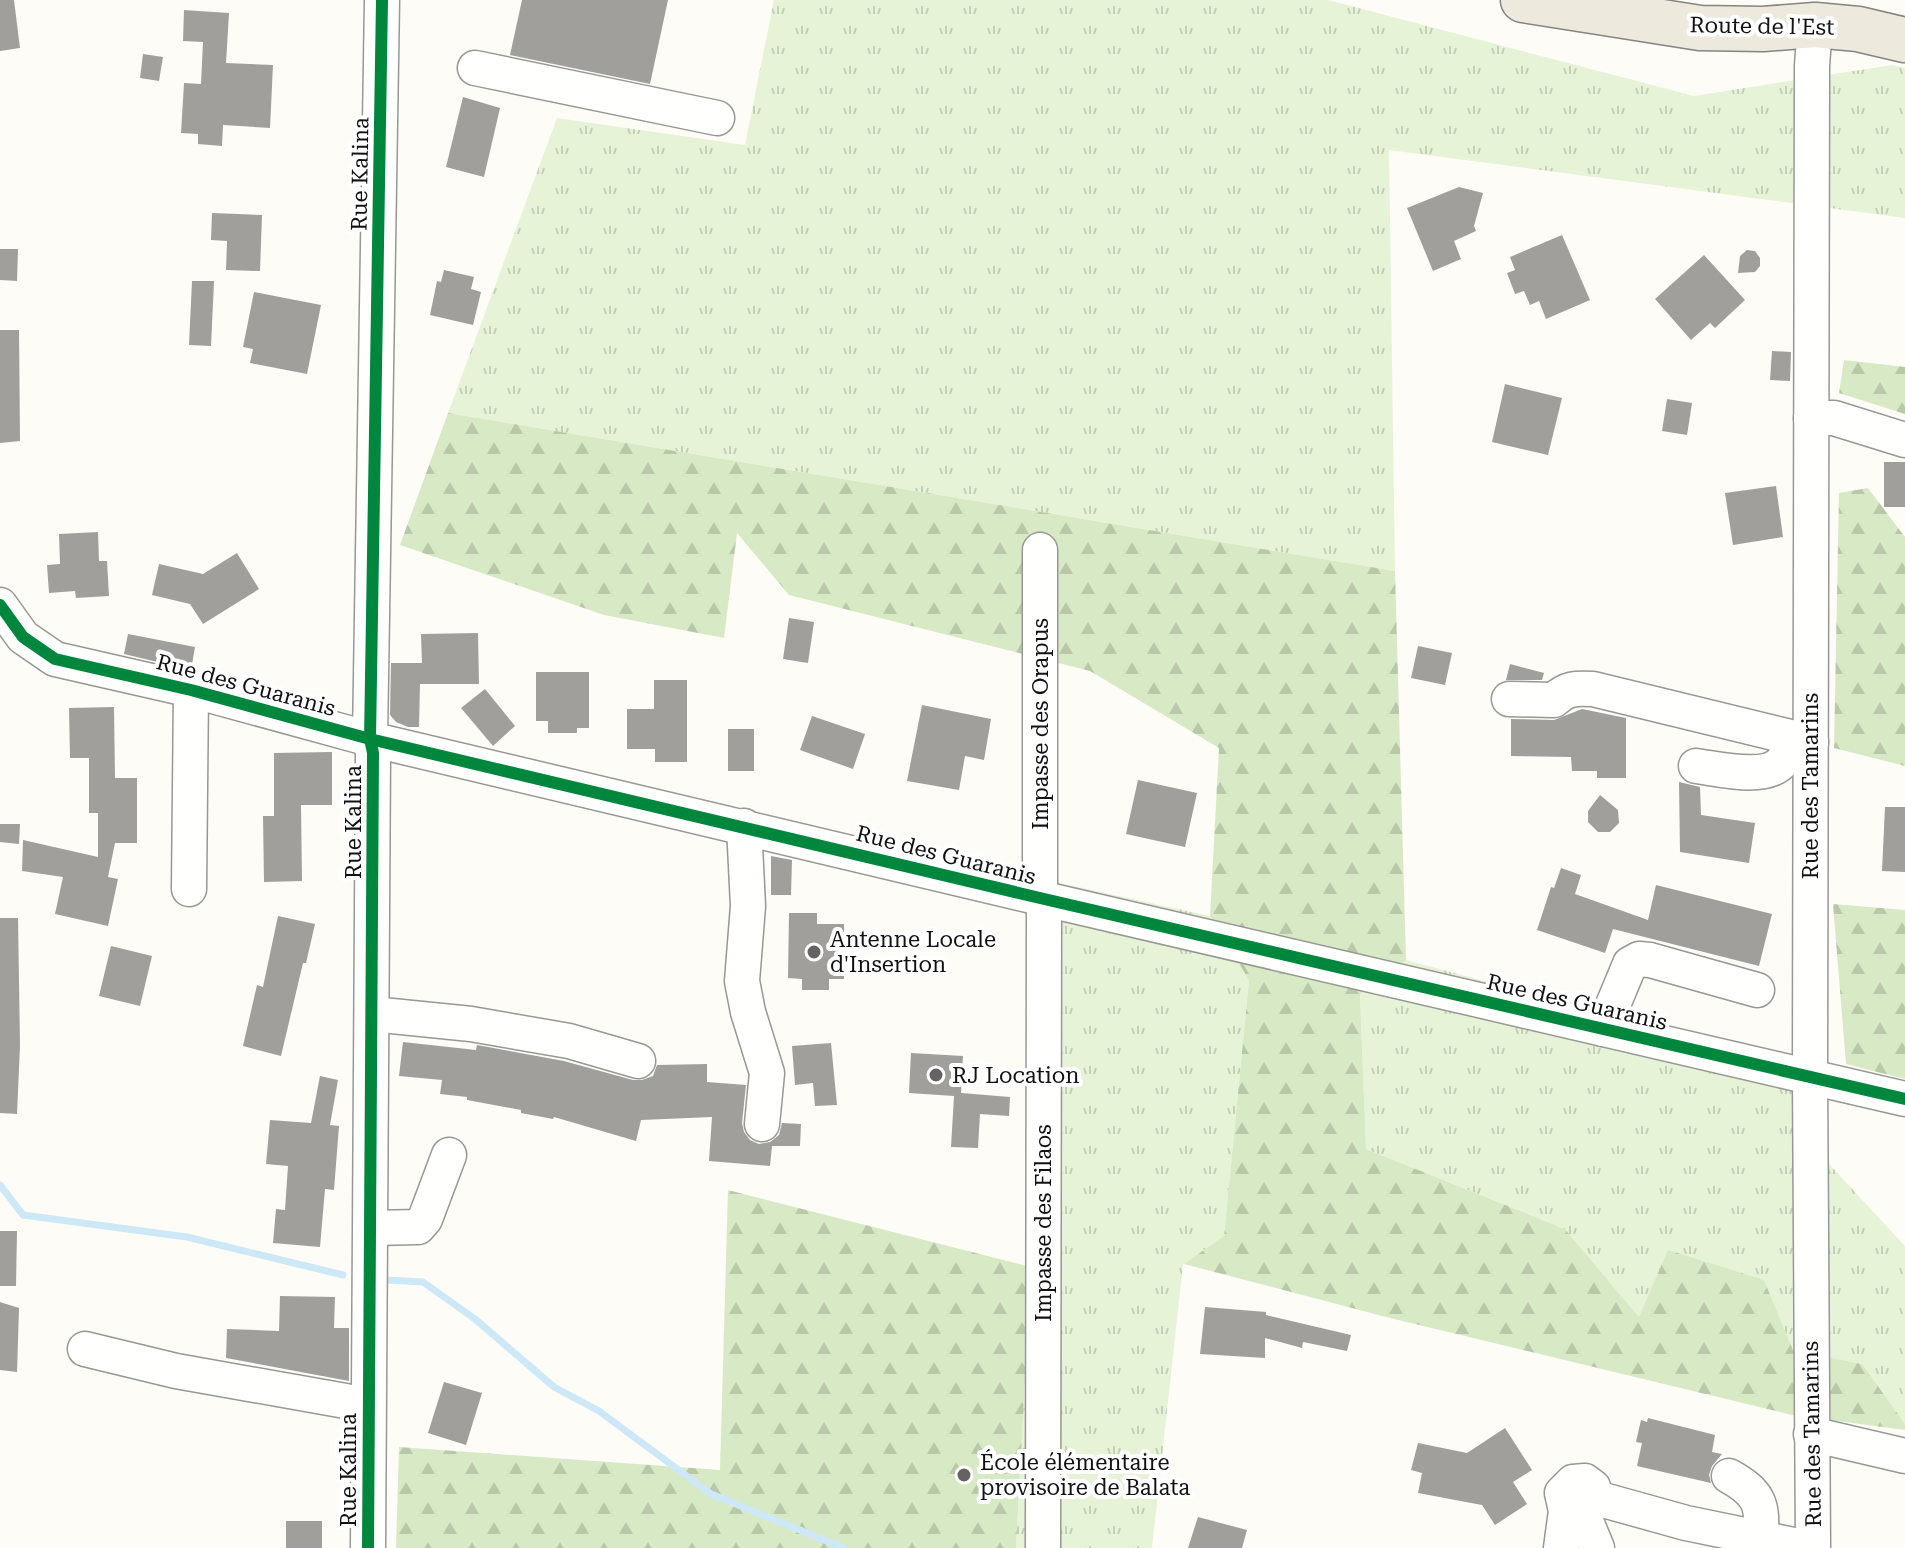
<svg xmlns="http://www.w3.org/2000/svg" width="1905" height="1548" font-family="'Roboto Serif',serif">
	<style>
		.grass { fill: url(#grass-tufts) }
		.forest { fill: url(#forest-firs) }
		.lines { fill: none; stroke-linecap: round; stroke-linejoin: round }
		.stream { stroke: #cde8f7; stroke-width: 7 }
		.building { fill: #a19f9c }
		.minor-casing { stroke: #979795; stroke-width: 37 }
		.major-casing { stroke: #858482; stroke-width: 47 }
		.minor { stroke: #fffffe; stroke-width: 34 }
		.major { stroke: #ede9dc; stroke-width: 44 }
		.cycleway-casing { stroke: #fff; stroke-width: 17 }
		.cycleway { stroke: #00873e; stroke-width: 12 }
		.poi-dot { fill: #646362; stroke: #fff; stroke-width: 3 }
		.labels { text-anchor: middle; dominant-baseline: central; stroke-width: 8; stroke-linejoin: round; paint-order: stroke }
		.street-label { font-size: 22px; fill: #111; stroke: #fff }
		.poi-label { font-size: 22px; fill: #111; stroke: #fff; text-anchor: start }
	</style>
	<defs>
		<pattern id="grass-tufts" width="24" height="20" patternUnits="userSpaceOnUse" patternTransform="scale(2)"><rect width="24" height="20" fill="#e7f3d7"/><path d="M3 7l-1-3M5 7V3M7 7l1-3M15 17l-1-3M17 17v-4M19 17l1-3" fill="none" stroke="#c5cfb8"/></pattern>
		<pattern id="forest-firs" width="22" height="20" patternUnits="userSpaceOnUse" patternTransform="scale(2)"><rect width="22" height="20" fill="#d8eac5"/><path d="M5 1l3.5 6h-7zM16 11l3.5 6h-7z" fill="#b8c8a8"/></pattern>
	</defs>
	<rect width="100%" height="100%" fill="#fdfcf7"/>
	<g class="grass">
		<polygon points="774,0 1328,0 1694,96 1892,65 1905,68 1905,218 1389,150 1395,571 448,413 557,118 745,145"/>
		<polygon points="1028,876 1210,916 1249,979 1224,1236 1183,1265 1152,1548 1016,1548 1031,1267"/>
		<polygon points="1406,960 1782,1061 1829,1164 1905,1246 1905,1424 1861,1364 1793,1350 1764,1280 1639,1317 1565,1229 1366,1149 1360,993"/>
	</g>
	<g class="forest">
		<polygon points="1844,360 1905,367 1905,414 1839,393"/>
		<polygon points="448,413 1395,571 1406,960 1360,994 1366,1149 1565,1229 1639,1317 1668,1250 1764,1280 1793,1350 1862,1364 1905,1424 1905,1430 1792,1415 1390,1318 1184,1264 1224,1236 1249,980 1210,916 1219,748 1090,671 789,595 737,533 724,638 604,615 400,545"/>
		<polygon points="1868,488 1905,537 1905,766 1834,748 1839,493"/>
		<polygon points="1833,904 1905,910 1905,1079 1846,1064"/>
		<polygon points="728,1190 1031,1267 1016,1548 396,1548 399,1447 720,1470"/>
	</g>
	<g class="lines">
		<g class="stream">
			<polyline points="0,1185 23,1215 187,1237 343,1275"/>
			<polyline points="386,1280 423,1282 475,1319 554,1387 599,1411 711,1494 844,1548"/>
		</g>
	</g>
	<g class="building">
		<polygon points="0,0 14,0 20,48 0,51"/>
		<polygon points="522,0 668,0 650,84 510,55"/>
		<polygon points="184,10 229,13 226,63 273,65 270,128 223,125 222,146 198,144 198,134 181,133 184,83 201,84 203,42 183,41"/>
		<polygon points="143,54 163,57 159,81 140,78"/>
		<polygon points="463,97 500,108 484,177 446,167"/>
		<polygon points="1459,187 1483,193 1474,226 1476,231 1454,241 1461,259 1433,271 1407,208"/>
		<polygon points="212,213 262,215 260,271 226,270 227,241 211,240"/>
		<polygon points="1562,235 1590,300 1546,319 1539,301 1530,305 1524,291 1515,294 1507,273 1515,270 1510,257"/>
		<polygon points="0,249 18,249 17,281 0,280"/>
		<polygon points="1747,250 1755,251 1760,258 1760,266 1755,272 1738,273 1740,256"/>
		<polygon points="1704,255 1745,300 1715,328 1710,323 1691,340 1655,299"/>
		<polygon points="444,270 474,277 471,289 481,292 473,325 430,315 437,281 441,282"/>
		<polygon points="192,281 214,281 211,346 189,345"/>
		<polygon points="254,292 321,305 307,374 250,363 253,349 243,347"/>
		<polygon points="0,330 19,330 20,441 0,443"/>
		<polygon points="1772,351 1791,352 1790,381 1770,380"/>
		<polygon points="1505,384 1562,398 1548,455 1492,442"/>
		<polygon points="1667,399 1692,403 1687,435 1662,431"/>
		<rect x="1884" y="462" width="21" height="45"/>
		<polygon points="1776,486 1783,537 1733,545 1725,493"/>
		<polygon points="98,532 99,561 107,561 109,596 76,598 75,591 49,593 47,565 60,564 59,534"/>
		<polygon points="237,553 259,589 203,624 190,604 152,595 159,564 203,574"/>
		<polygon points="789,618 814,622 808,663 783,659"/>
		<polygon points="478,633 479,684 420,684 419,727 408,727 396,722 390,715 391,663 422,663 421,634"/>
		<polygon points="128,634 195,647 191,670 124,654"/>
		<polygon points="1418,646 1452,653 1445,685 1411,678"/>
		<polygon points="1510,664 1544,673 1542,680 1506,680"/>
		<polygon points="536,672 589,672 589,728 577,728 577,733 548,733 548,721 536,721"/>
		<polygon points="654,680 687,680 687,762 655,762 655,749 627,749 627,709 654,709"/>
		<polygon points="485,689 515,726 493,746 461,708"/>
		<polygon points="922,705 991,719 984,760 965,756 959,790 907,781"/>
		<polygon points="114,707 115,778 137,778 137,843 115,843 108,877 118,879 108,926 55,914 63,877 22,871 23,840 98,857 98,813 89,813 89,758 70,758 69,708"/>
		<polygon points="1582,709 1626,718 1626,778 1597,778 1597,771 1572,771 1571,757 1511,756 1511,719 1554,720"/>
		<polygon points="812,716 865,734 853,769 800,750"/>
		<rect x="728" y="729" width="26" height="42"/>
		<polygon points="332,752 332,805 301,805 302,881 264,882 263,816 274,816 274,753"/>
		<polygon points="1138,780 1197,793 1185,847 1126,834"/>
		<polygon points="1679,782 1700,787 1701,815 1755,823 1749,863 1680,852"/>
		<polygon points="1600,795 1618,810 1619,823 1610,832 1598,832 1588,822 1588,811"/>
		<polygon points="1885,807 1905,807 1905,872 1882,871"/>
		<polygon points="0,824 20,824 19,844 0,842"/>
		<polygon points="771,856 792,860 791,895 771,895"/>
		<polygon points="1561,868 1581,875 1575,894 1648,920 1656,885 1772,914 1759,966 1613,929 1605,953 1537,930 1551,887 1554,888"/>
		<polygon points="789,913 817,913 817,924 844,924 844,979 829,979 829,990 802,990 802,979 788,978"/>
		<polygon points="278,916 315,924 306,963 303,963 281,1056 243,1046 257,985 263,987"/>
		<polygon points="0,918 18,918 20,1046 17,1114 0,1113"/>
		<polygon points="111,946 152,956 140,1006 99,996"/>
		<polygon points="403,1042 476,1050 477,1045 564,1061 633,1080 642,1080 653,1076 657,1065 707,1064 707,1082 746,1085 742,1123 744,1132 750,1140 759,1144 770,1142 779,1135 782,1123 801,1124 800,1146 772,1146 770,1166 709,1161 712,1117 641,1120 636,1141 554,1117 553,1119 521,1113 521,1110 467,1100 467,1097 440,1094 442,1080 399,1076"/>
		<polygon points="831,1043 837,1105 815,1106 813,1083 795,1085 792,1046"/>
		<polygon points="911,1053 963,1056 961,1093 1010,1097 1009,1116 980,1114 978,1148 951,1147 954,1096 909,1093"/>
		<polygon points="320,1076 338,1080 330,1125 339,1126 334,1190 325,1189 320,1247 273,1243 276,1209 285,1210 288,1166 266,1164 270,1120 311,1123"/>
		<polygon points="0,1231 17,1231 16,1286 0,1286"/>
		<polygon points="280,1296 335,1297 334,1328 349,1328 349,1381 226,1358 227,1329 279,1331"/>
		<polygon points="0,1302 19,1308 17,1372 0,1370"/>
		<polygon points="1205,1307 1266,1312 1266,1315 1351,1335 1347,1351 1303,1342 1302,1348 1265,1338 1265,1358 1200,1354"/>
		<polygon points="444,1382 482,1393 466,1445 428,1433"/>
		<polygon points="1648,1418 1715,1435 1712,1452 1722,1454 1712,1466 1709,1475 1711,1483 1637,1466 1642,1443 1636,1442 1641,1420 1647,1422"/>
		<polygon points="1505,1428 1532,1470 1513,1482 1527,1504 1495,1525 1482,1505 1418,1493 1422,1473 1411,1470 1418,1443 1467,1453"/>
		<polygon points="1198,1517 1247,1530 1242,1548 1188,1548"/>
		<rect x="286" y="1521" width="36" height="27"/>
	</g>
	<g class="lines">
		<defs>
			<g id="minor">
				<polyline points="475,68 717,118"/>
				<polyline points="1811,418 1834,418 1905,440"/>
				<polyline points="1040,550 1040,898 1044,910 1043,1548"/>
				<polyline points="0,605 23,637 55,659 191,690 370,739 1040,898 1905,1099"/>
				<path d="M1509,699L1554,700C1567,688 1576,688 1593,689L1811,742"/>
				<path d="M1696,766C1719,769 1765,781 1782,762C1787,756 1790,745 1792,738"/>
				<polyline points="744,826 748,906 742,981 748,1012 767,1073 762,1124"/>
				<polyline points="189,889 191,690"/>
				<polyline points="372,1014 471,1024 569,1041 638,1061"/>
				<polyline points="1603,1029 1630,964 1639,959 1650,960 1757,990"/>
				<polyline points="372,1228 418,1227 425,1219 449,1155"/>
				<polyline points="85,1349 176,1371 368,1405"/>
				<polyline points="1811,1434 1905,1456"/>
				<path d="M1729,1476C1759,1493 1764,1504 1760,1539"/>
				<polyline points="1583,1514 1597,1548"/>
				<polyline points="368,1548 373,753 370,739 382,0"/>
				<polyline points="1561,1548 1566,1511 1562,1493 1573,1482 1585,1481 1593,1487 1596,1498 1686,1523 1808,1548"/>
				<polyline points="1813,1548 1810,1077 1812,66 1815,25"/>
			</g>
			<polyline id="major" points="1523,0 1700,28 1763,29 1815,25 1858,29 1905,40"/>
		</defs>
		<use href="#minor" class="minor-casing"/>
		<use href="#major" class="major-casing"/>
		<use href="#minor" class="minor"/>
		<use href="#major" class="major"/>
		<defs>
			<g id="cycleway">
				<polyline points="0,605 23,637 55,659 191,690 370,739 1040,898 1905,1099"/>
				<polyline points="368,1548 373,753 370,739 382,0"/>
			</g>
		</defs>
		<use href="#cycleway" class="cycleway-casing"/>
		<use href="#cycleway" class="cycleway"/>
	</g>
	<g class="poi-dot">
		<circle cx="814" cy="952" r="8"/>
		<circle cx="936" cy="1075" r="8"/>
		<circle cx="964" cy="1475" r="8"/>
	</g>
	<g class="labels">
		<g class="street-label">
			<text transform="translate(1762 26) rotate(1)">Route de l'Est</text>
			<text transform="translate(360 174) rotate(-89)">Rue Kalina</text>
			<text transform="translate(246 685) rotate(15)">Rue des Guaranis</text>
			<text transform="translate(1040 724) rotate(-90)">Impasse des Orapus</text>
			<text transform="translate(1810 786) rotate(-90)">Rue des Tamarins</text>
			<text transform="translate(353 822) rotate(-90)">Rue Kalina</text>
			<text transform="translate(946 855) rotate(14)">Rue des Guaranis</text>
			<text transform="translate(1577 1002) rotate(13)">Rue des Guaranis</text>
			<text transform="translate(1043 1223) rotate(-90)">Impasse des Filaos</text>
			<text transform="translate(1812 1434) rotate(-91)">Rue des Tamarins</text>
			<text transform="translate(348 1470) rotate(-90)">Rue Kalina</text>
		</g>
		<g class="poi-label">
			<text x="830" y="939">Antenne Locale<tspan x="830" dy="25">d'Insertion</tspan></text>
			<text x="952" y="1075">RJ Location</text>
			<text x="980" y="1462">École élémentaire<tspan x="980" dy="25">provisoire de Balata</tspan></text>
		</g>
	</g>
</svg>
